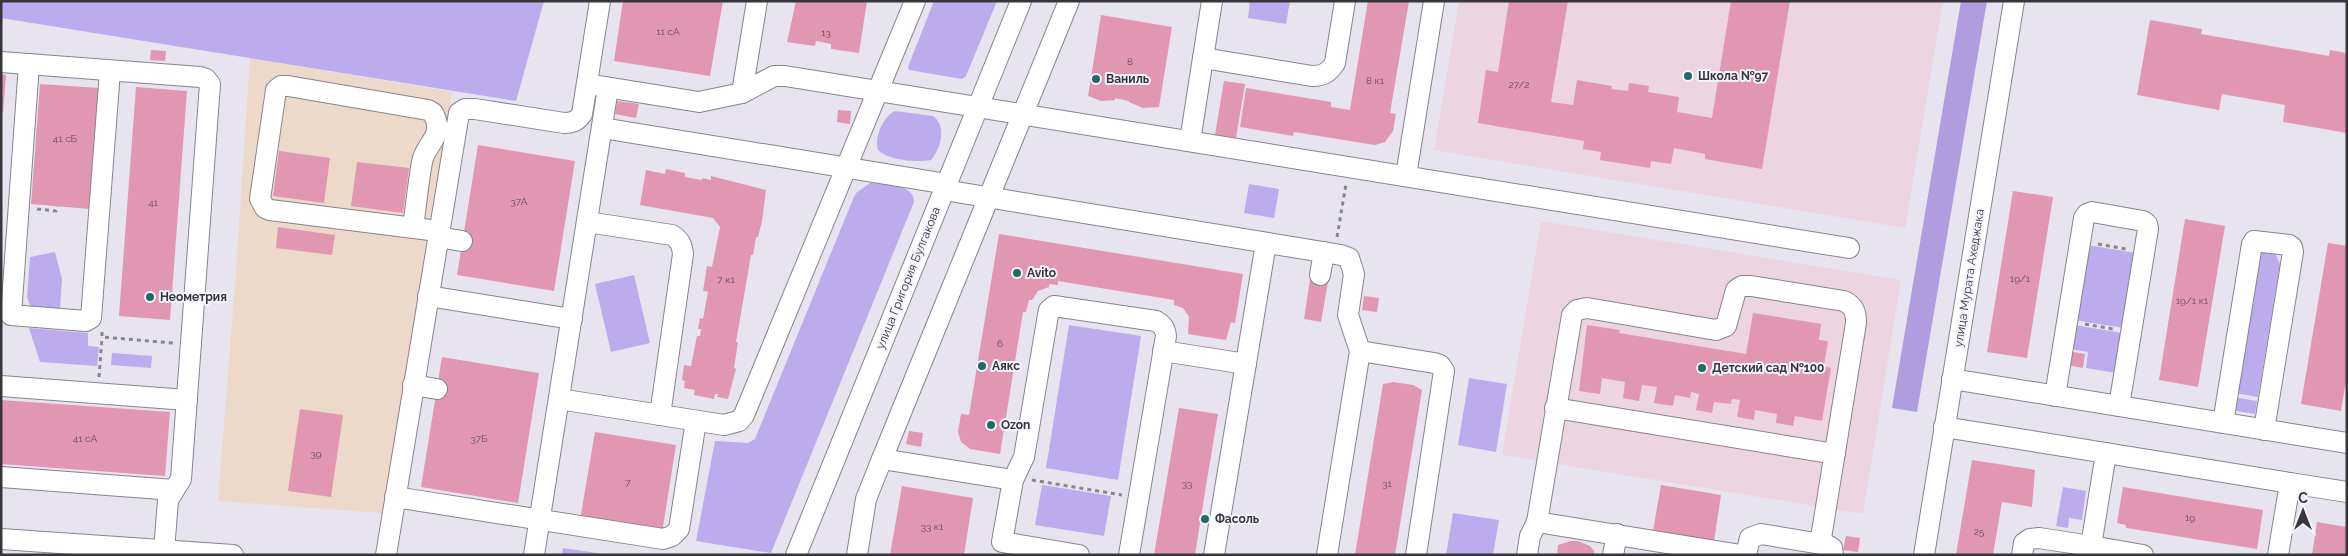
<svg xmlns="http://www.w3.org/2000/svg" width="2348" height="556" font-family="Raleway,sans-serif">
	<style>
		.industrial { fill: #ecd9c9 }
		.education { fill: #ecd5e0 }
		.green { fill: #bcabed }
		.forest { fill: #af9de0 }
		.building { fill: #e196b2 }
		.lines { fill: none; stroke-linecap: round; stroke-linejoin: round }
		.minor-casing { stroke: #86848f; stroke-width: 22 }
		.path { stroke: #87858d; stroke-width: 3; stroke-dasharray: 4 4; stroke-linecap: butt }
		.minor { stroke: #fff; stroke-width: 20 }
		.poi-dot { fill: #1e6a67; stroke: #f4f2fd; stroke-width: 2 }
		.labels { text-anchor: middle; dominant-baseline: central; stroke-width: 4; stroke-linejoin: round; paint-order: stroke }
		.number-label { font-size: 10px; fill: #624e59 }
		.poi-label { font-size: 12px; font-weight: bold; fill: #37363b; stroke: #f4f2fd; text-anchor: start }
		.street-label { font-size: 12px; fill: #37363b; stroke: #f4f2fd }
	</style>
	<rect width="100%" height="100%" fill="#e7e4f0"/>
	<polygon class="industrial" points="250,58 452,92 429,244 382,513 218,501 236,271"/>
	<g class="education">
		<polygon points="1459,1 1943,1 1905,228 1434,150"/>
		<polygon points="1541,221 1901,280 1863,514 1502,455"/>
	</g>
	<g class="green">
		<polygon points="1,1 544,1 516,101 1,18"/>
		<polygon points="934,1 997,1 966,76 962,79 909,70 908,67"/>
		<polygon points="1250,1 1290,1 1286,24 1248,18"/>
		<path d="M895,111L933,116C947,126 941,148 931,160C918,163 887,160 878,150C874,137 883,117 895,111Z"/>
		<path d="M870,183C884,185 914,183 914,202L771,553L696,541L715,441L748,443L755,439L853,199L856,193Z"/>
		<polygon points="1249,184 1279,189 1274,218 1244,213"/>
		<polygon points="2087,245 2136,253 2124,328 2074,320"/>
		<polygon points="2266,251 2275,253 2280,264 2258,397 2234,393 2257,255"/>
		<polygon points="55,252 62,279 60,309 34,307 30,305 27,297 30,257"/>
		<polygon points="634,275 650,343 611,352 595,284"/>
		<polygon points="1069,325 1141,336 1118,480 1046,468"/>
		<polygon points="2074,325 2123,333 2116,373 2086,368 2088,352 2070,349"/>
		<polygon points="29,328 88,333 88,346 99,347 97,366 40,362"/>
		<polygon points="112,353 152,356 151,368 111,365"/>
		<polygon points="1469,378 1507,384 1496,452 1458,445"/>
		<polygon points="2233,397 2257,401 2255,414 2231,410"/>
		<polygon points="1042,485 1111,496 1104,536 1035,525"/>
		<polygon points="2063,487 2086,491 2082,520 2069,518 2068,528 2056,526"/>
		<polygon points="1453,513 1499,520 1493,555 1446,555"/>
		<polygon points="563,548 610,555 562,554"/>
	</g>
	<polygon class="forest" points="1961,1 1987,1 1917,412 1892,408"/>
	<g class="building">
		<polygon points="623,1 723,1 710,76 614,61"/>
		<polygon points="796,1 867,1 859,53 831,49 831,44 816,41 815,46 787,42"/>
		<polygon points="1368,1 1409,1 1390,113 1396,114 1393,131 1385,142 1375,145 1294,132 1293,136 1240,127 1246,88 1331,102 1331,107 1350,110"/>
		<polygon points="1509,1 1568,1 1551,102 1573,105 1577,80 1612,86 1611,89 1628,91 1629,83 1649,86 1648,92 1679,97 1677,112 1712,118 1731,1 1790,1 1762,169 1705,159 1705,154 1674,148 1671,164 1651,161 1650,168 1600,160 1601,152 1583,149 1584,141 1478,123 1486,70 1498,72"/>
		<polygon points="1101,15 1172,27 1159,107 1143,108 1129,102 1129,101 1115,98 1115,100 1101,101 1088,96"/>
		<polygon points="2150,20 2202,29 2201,34 2329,56 2330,50 2347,53 2347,133 2283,122 2285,105 2222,94 2219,110 2137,95"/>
		<polygon points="151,50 166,51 165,61 150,60"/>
		<polygon points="1,74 6,75 3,113 1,113"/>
		<polygon points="1224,81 1245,84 1236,138 1215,135"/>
		<polygon points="40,84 99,88 90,209 31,204"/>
		<polygon points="136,87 187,91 170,320 119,316"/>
		<polygon points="617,101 639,104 636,118 615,114"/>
		<polygon points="838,110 851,111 850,124 837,122"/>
		<polygon points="478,145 575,161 554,291 457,275"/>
		<polygon points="279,151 330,158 324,203 273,196"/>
		<polygon points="357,162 409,168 403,213 351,206"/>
		<polygon points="666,169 685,173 685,177 702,180 702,178 711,180 711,176 766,190 762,221 758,237 756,237 753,255 751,255 736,342 738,342 734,368 736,369 728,399 717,397 718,394 715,394 714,399 694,395 695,390 684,388 685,381 682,380 684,365 691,366 697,336 700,336 701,329 698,329 700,318 703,319 708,292 703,291 707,266 712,267 720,227 713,218 640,205 646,170 665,174"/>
		<polygon points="2013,191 2053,197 2027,358 1987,352"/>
		<polygon points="2185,219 2225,226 2198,387 2159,380"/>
		<polygon points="278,227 335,235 332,255 276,248"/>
		<polygon points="999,234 1243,274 1235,323 1231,322 1226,340 1188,334 1189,317 1183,308 1174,305 1174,300 1058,281 1058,285 1049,284 1049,287 1038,291 1032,300 1029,300 1026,312 1023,312 1000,454 970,449 961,442 958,432 961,414 969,415"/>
		<polygon points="2328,243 2347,246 2347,375 2341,411 2301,404"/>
		<polygon points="1311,273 1329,276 1321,322 1304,319"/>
		<polygon points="1364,296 1379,298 1377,312 1362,310"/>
		<polygon points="1753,313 1821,324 1819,340 1828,341 1824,366 1831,368 1822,421 1795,416 1793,426 1776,423 1777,414 1755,410 1754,420 1737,417 1740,400 1732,399 1731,404 1714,402 1712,413 1696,410 1699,394 1691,392 1690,398 1675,395 1673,406 1654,403 1657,387 1642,385 1639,401 1623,398 1625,382 1602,378 1600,394 1579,391 1587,325 1620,330 1619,333 1746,354"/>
		<polygon points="2069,351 2085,354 2083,368 2067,365"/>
		<polygon points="442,357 539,373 518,503 421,487"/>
		<polygon points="1393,382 1413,385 1422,390 1395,555 1355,555 1383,384"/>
		<polygon points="1,400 170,412 165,476 1,464"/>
		<polygon points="1179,408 1218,414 1206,486 1195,555 1154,555"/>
		<polygon points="300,409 343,415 331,497 288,491"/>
		<polygon points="909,431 923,433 921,447 906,444"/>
		<polygon points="595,432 676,445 662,533 580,520"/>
		<polygon points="1972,460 2035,470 2032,507 2002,502 1993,555 1956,555"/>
		<polygon points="1661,485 1721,495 1714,541 1653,531"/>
		<polygon points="902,486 973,498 964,555 890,555"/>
		<polygon points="2123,487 2263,510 2257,549 2126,528 2126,525 2117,523"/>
		<polygon points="2317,522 2347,527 2347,555 2312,555"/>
		<polygon points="1846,536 1860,538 1858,552 1843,550"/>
		<polygon points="1571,541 1578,541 1590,546 1594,551 1594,555 1557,555 1558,545"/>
	</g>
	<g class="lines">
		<defs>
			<g id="minor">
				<path d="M1212,1L1203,58L1312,76C1324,76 1329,72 1335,63L1345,1"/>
				<polyline points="1,62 200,77 206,79 210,84 181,479 168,500 164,551"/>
				<polyline points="29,64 11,315 86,321 91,318 110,71"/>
				<polyline points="587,84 699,102 742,93 774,76 785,76 1849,248"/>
				<polyline points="742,93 757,1"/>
				<polyline points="602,128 947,184"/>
				<polyline points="1190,141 1203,58"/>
				<polyline points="1406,176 1434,1"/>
				<polyline points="944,190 1341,255 1349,258 1354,274 1348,315 1360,351"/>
				<path d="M587,222L672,235C680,240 682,245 683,254L660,415"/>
				<path d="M413,228C416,206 418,184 422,162C425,143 446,137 433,113L428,110L288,86H281L276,90L260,199L265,208L270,210L438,231"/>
				<polyline points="438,237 462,241"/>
				<polyline points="1320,275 1324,252"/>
				<polyline points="428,296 572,319"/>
				<polyline points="1163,351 1246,364"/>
				<polyline points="1952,379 2347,443"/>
				<polyline points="413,385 437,389"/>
				<polyline points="1,386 187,400"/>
				<polyline points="2055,396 2084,218 2087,214 2092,212 2143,221 2147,224 2148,229 2119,406"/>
				<polyline points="559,399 724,425 739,421 744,415 915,1"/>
				<polyline points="1555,408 1835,454"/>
				<polyline points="2223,423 2252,244 2254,241 2289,245 2292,247 2293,252 2264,430"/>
				<polyline points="1944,427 2106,453"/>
				<polyline points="882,459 1069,1"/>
				<polyline points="1,477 174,490"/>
				<polyline points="395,497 663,539 672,536 679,529 696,421"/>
				<path d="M1537,522L1572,315L1577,310L1587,308L1716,330L1726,326L1736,290L1742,286H1751L1844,301C1854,306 1856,312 1856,323L1820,544"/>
				<polyline points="1,539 233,555"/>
				<path d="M386,555L459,113L465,109H475L564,123C573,123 577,121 582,114L600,1"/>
				<polyline points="534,555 608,88"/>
				<polyline points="796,555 1021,1"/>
				<polyline points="857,555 866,499 882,459 1013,480"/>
				<path d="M1079,555L1002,542L1013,480L1024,457L1048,315L1049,310L1054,306L1156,321C1163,325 1165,328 1166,336L1129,555"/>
				<polyline points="1214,555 1266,243"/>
				<polyline points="1327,555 1360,351 1434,363 1440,365 1444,371 1416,555"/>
				<polyline points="1527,555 1530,536 1537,522 1741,555"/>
				<polyline points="1613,555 1617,534"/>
				<polyline points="1746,555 1750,538 1761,534 1827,545 1832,548 1833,555"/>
				<polyline points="1924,555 2014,1"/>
				<polyline points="2022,555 2024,543 2030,539 2039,538 2091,546 2106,453 2290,483"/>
				<polyline points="2090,555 2091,546 2143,555"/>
				<polyline points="2278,555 2290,483 2347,492"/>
			</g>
		</defs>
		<use href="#minor" class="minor-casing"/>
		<g class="path">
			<polyline points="37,209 56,211 57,206"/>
			<polyline points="1337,237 1346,184"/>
			<polyline points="2098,244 2126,249"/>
			<polyline points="2085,324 2113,329"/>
			<polyline points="102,332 102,337 173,343"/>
			<polyline points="99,377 102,337"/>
			<polyline points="1032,480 1122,495"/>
		</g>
		<use href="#minor" class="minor"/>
	</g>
	<g class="poi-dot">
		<circle cx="1688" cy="76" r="5"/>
		<circle cx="1096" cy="79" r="5"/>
		<circle cx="1017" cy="273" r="5"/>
		<circle cx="150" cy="297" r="5"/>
		<circle cx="982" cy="366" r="5"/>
		<circle cx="1702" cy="368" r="5"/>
		<circle cx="991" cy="425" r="5"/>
		<circle cx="1205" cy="519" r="5"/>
	</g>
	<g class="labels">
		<g class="number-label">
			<text x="668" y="31">11 сА</text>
			<text x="826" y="32">13</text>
			<text x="1130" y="61">8</text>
			<text x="1375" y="80">8 к1</text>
			<text x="1519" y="84">27/2</text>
			<text x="65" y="138">41 сБ</text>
			<text x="519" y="201">37А</text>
			<text x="153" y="202">41</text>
			<text x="2020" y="278">19/1</text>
			<text x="726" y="279">7 к1</text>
			<text x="2192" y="300">19/1 к1</text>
			<text x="1000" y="343">6</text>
			<text x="85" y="438">41 сА</text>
			<text x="479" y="438">37Б</text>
			<text x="316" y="453">39</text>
			<text x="628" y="482">7</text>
			<text x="1187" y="483">33</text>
			<text x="1387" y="483">31</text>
			<text x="2190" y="517">19</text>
			<text x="932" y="526">33 к1</text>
			<text x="1979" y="531">25</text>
		</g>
		<g class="poi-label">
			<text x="1698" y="76">Школа №97</text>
			<text x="1106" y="79">Ваниль</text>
			<text x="1027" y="273">Avito</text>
			<text x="160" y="297">Неометрия</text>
			<text x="992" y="366">Аякс</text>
			<text x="1712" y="368">Детский сад №100</text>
			<text x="1001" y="425">Ozon</text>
			<text x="1215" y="519">Фасоль</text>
		</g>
		<g class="street-label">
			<text transform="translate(908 278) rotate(-68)">улица Григория Булгакова</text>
			<text transform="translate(1969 278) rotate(-81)">улица Мурата Ахеджака</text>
		</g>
	</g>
	<rect width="2348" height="556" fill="none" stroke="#37363b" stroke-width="5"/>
	<g transform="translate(2303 511)" stroke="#f4f2fd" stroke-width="4" paint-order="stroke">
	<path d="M0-4L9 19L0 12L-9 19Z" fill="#37363b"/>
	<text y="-8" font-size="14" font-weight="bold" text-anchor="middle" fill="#37363b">С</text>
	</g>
</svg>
